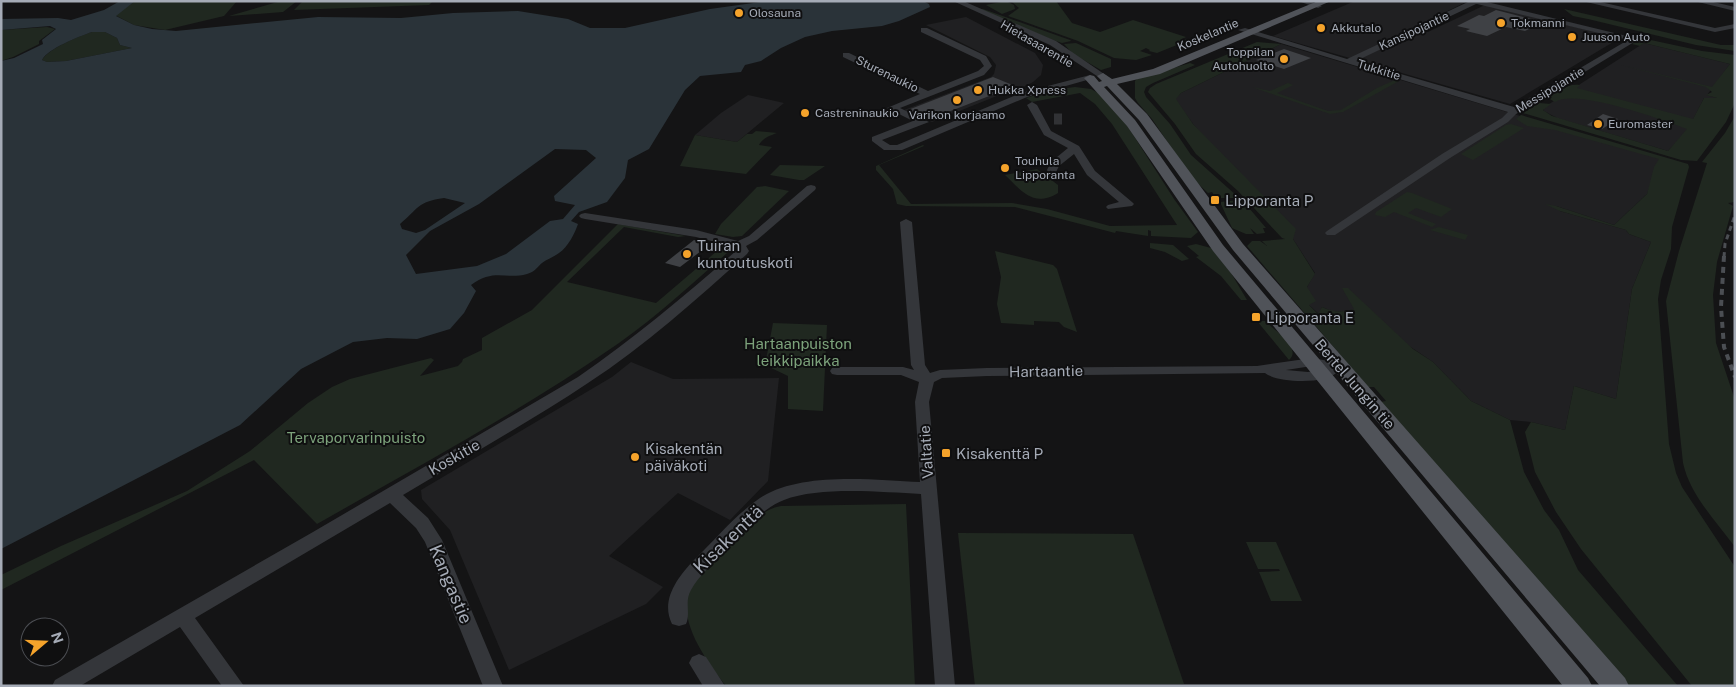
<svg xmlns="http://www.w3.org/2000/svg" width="1736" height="687" font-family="'Public Sans',sans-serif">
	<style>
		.built { fill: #202022 }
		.green { fill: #202820 }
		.water { fill: #2a3339; fill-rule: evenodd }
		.building { fill: #3f4145 }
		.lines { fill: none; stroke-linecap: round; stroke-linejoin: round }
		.minor-tunnel { stroke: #313235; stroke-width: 11; stroke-dasharray: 11 5.5; stroke-linecap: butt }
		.minor { fill: #34363a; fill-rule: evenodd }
		.major { fill: #505359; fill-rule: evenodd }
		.rail-far1 { stroke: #4b4e53; stroke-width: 3; stroke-dasharray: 5 4; stroke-linecap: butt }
		.rail { stroke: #4b4e53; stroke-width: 4; stroke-dasharray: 6 5; stroke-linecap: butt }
		.poi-dot { fill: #f5a32b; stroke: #0f0f10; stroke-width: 2 }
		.labels { text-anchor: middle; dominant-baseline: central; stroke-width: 4; stroke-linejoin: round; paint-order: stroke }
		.far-poi-label { font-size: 12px; fill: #a5abb6; stroke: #0f0f10; text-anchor: start }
		.far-street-label { font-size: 12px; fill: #a5abb6; stroke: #0f0f10 }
		.poi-label { font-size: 15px; fill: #a5abb6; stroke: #0f0f10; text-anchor: start }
		.park-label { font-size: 15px; fill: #7ca27b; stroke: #0f0f10 }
		.street-label { font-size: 15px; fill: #a5abb6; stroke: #0f0f10 }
		.near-street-label { font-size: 18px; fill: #a5abb6; stroke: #0f0f10 }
	</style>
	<rect width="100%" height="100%" fill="#141415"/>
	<g class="built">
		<polygon points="1355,1 1466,2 1413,28 1428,32 1485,5 1620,38 1510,104 1273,36"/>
		<polygon points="966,17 1035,53 1043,65 1041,75 1033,82 1021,88 1019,87 932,122 904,110 991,77 994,74 996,65 990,57 926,25"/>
		<polygon points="1644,43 1730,64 1707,95 1717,98 1715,100 1704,98 1687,131 1668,151 1557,118 1544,111 1543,108"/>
		<polygon points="1281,44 1660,158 1647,194 1614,225 1556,206 1560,211 1626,230 1629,234 1651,242 1632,289 1616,399 1574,386 1565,430 1531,422 1510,420 1471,401 1433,362 1354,309 1344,312 1332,311 1322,307 1319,314 1309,305 1307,287 1315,273 1293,239 1193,124 1175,99 1181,93"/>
		<polygon points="748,95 784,103 737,142 695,135 721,113"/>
		<polygon points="631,362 673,379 779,378 768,481 730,520 678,493 609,556 663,587 646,604 509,670 450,530 422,499 421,490 612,377"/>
	</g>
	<g class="green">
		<polygon points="135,1 237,1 224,16 165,30 134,25 115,15"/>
		<polygon points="281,1 297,1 283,12 229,16"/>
		<polygon points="303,1 433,1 429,5 294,10"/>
		<polygon points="1006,1 1014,5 1015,9 1002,14 986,5"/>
		<polygon points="1011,1 1056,1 1072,23 1100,32 1133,20 1186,37 1182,39 1189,40 1157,53 1149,51 1150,50 1146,48 1140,51 1152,55 1136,60 1114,58 1078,41 1008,16 1019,8"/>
		<polygon points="983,9 1070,40 1071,41 1062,43 1053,40 980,10"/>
		<polygon points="1564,9 1721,45 1735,45 1735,51 1696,45 1588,19 1573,16"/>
		<polygon points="47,27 55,29 39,41 39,44 13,57 1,61 1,30"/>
		<path d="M92,32H105L117,38L120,45L132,48L66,61L47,62L42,60C48,49 79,36 92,32Z"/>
		<path d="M1646,39L1702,51L1735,55V103L1726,122L1697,161L1681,160L1523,113L1539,103L1551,104L1543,110L1552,116L1668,151L1687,129C1663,120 1576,88 1555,102L1548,98C1559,91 1567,83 1580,85L1577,88L1693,119L1704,98H1717L1706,95L1712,92L1706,87L1621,65L1712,87L1730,64L1644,43L1640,46L1632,44L1637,41Z"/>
		<path d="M1257,42L1281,44L1181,93L1176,99L1193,124L1296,229L1293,239L1315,274L1307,287L1316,301L1309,305L1318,314L1322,307C1333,312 1342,313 1354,309L1342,288H1348L1413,349L1433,362L1471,401L1510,420L1524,472L1544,510L1559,530L1578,570L1678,686H1629L1381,402L1386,401L1374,387H1368L1247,246L1252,241H1260L1267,246L1262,241L1285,239L1282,238L1238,191L1196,154L1175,124L1148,92L1150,88L1156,84Z"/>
		<polygon points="1076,43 1111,59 1111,67 1101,70 1073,54 1064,44"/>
		<polygon points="1190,63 1195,65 1153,83 1146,87 1144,92 1146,97 1170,124 1191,155 1237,196 1236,198 1216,198 1212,192 1208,193 1192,178 1152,119 1138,103 1135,98 1135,81 1137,79"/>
		<polygon points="1395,80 1399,81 1343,112 1330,114 1252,87 1270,91 1288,83 1293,85 1277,93 1328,111 1341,110 1377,88"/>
		<polygon points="1075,87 1091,89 1100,94 1123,119 1174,199 1198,232 1191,238 1151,236 1151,231 1148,230 1148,236 1116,231 1115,233 1015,207 906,206 897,204 893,189 876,170 876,166 923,145 924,146 879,165 911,204 1012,203 1047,209 1110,226 1177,225 1112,124 1095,104 1080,93 1032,102 1026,98 1052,90"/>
		<polygon points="1521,115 1688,164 1689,167 1672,227 1671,249 1661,280 1658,299 1669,444 1676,473 1682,487 1735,567 1735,686 1692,686 1581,549 1556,512 1535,472 1525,432 1531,422 1565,430 1574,386 1616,399 1632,289 1651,242 1629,234 1626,230 1560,211 1545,204 1556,206 1614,225 1647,194 1654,167 1659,159 1555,130 1527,126 1516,119"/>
		<path d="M1735,116V202L1728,203L1733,206L1717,262L1713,295L1716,343L1735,400V547C1716,521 1690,495 1683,463L1666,301L1679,251L1707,163L1702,162L1725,133Z"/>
		<polygon points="1511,124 1524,128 1473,160 1461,154 1506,125"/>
		<path d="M756,131L777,133C769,136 764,137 759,145L772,147L746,174L680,166L695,135L737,142L747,134H752Z"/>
		<polygon points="780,165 825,166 804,180 799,180 770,175"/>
		<path d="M1037,169L1058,185V193C1033,208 1022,191 1005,175Z"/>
		<polygon points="765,186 789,191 742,236 733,237 715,234 721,224 757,187"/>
		<polygon points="1407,192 1412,193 1452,209 1441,217 1416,208 1408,213 1436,224 1432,227 1394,212 1385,217 1375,215 1376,212"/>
		<polygon points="1239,200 1243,201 1266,228 1263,228 1265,233 1257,234 1250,228 1254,234 1246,234 1232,228 1220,202"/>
		<path d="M618,224L686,236L678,237L624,227L567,282L656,303L717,251L714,249L719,244L727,249V253C692,284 657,316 619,343C523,410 419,466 317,524L254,460L1,590V575L61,546L187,491L250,451L308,403L332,387L350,379L431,358L434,360L420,376L458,366L462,362L463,359L482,350V338L532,310Z"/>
		<polygon points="1439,227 1468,235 1465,240 1430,230"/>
		<polygon points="1150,243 1173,245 1189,259 1182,261 1165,252 1150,248"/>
		<polygon points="1196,244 1211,248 1231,273 1247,300 1241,300 1221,276 1196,257 1199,256 1187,246"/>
		<polygon points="995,251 1053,265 1057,269 1077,332 1064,327 1059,322 1034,321 1034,325 1001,323 997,304 1001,277"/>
		<path d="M1257,321H1265C1273,329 1303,348 1289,360Z"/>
		<polygon points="773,323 827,325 823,411 788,409 788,376 765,365"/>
		<path d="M906,504L915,686H726C707,661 671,615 694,583C705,568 721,555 734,542C747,528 761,509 781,506Z"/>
		<polygon points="958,533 1133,534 1184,684 975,686"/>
		<polygon points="1246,542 1276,542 1302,601 1271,601 1259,572 1280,571 1279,569 1258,569"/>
	</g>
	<path class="water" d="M120,1H135L116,16L134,25L152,29L176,31L318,17L401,18L453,13L518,11L568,19L590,28H625L710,9L767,1H923L929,4L930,7L899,21L882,26L832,31L805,37L781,48L761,61L745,65L741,72L700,76L685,90L649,149L628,160L625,178L607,202L579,212L571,221L578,224C575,233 568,247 559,253C554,257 547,259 542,263C537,267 535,272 527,274C506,280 494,268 471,285L476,291L464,313L450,329L417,339L387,338L353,342L301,369L240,425L1,549V61L14,58L43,44L42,40L56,29L50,26L1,30V19L58,18L71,20L104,10ZM92,32H105L117,38L120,45L132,48L66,61L47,62L42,60C47,49 80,36 92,32ZM555,149L586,150L596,158L554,196L555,201L575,205L563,219L550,221L506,254L477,266L416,274L406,255L430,231L479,204ZM444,198L465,203L425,230L416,233L402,229L400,224C419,208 417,202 444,198Z"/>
	<g class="building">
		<polygon points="1496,10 1543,22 1525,31 1506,27 1487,36 1466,31 1470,29 1457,26 1479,15 1484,16"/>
		<polygon points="1284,49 1311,58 1284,69 1256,60"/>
		<polygon points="993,77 1015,86 930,119 908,110"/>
		<polygon points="1603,114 1618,119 1602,129 1587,125"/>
		<polygon points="694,240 709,245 680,267 665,263"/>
	</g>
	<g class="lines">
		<polyline class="minor-tunnel" points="1054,119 1062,119"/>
		<g class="minor">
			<polygon points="953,1 963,1 1056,41 1107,76 1100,78 1050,45"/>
			<polygon points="1298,1 1310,1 1322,6 1318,8"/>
			<path d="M1470,1H1483L1639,39L1516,114L1508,122L1450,158L1335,235H1327L1325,233L1327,231L1442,154L1502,118L1508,112L1238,30L1245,28L1347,59ZM1476,4H1477L1628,40L1514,107L1356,61Z"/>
			<polygon points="1582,1 1596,1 1715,28 1735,24 1735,28 1715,32"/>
			<polygon points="1694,1 1709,1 1735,7 1735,11"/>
			<polygon points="921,28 927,28 986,56 992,66 984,75 900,108 929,122 882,140 890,145 897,145 1021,93 1090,75 1094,78 1027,97 902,150 884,150 872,141 872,137 913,121 887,108 920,94 843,57 843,53 849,53 928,91 978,71 984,66 980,60 921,32"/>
			<polygon points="1032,102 1037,105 1051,131 1079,146 1095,171 1132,202 1134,204 1132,206 1108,209 1106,207 1108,205 1119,202 1087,175 1074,154 1059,166 1056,172 1048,172 1047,170 1051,162 1068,148 1044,135 1027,105"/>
			<path d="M811,185L815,186L816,188L815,190L757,240L746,246L749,251L747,254C697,299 645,346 588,383C528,423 464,458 403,495L428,518L442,540L503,686H483L425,542L416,528L390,503L195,618L244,686H222L180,627L80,686H52L55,680L313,532L578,377C634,338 686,295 737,250L735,247L696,237L585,219L581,218L579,216L581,214L585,213L696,230L738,241L749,236L807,186Z"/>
			<path d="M906,219L912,222L925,365L930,373L940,370L987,368L1257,366L1312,358L1345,364L1347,367L1345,370L1338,371C1328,385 1277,383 1265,373L987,376L942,378L934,382L929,402L955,686H935L921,494C882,492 819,486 784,500C761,509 742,532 726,550C714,563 699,575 691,590C684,602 691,613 686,624L679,626L672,624C660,600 678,577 694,560C716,539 735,515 760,498C801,471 874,480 920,482L915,402L919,382L901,375H837L832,374L830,371L832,368L837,367H903L914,370L911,365L900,222ZM1312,366L1324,369L1308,372L1286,370Z"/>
			<polygon points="699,654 706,657 725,686 703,686 689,663 692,657"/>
		</g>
		<polygon class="major" points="1318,1 1331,1 1160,74 1117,84 1147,114 1243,244 1625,678 1629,686 1600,686 1233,250 1139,120 1107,86 1104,87 1135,120 1223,245 1588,678 1592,686 1563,686 1213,251 1127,126 1084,78 1090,75 1094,76 1099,82 1102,81 1097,76 1103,73 1112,79 1153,69"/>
		<polyline class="rail-far1" points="1724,257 1725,244 1735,215"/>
		<polyline class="rail" points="1724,256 1721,307 1724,347 1735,377"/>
	</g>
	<g class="poi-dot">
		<circle cx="739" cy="13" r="5"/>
		<circle cx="1501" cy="23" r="5"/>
		<circle cx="1321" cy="28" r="5"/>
		<circle cx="1572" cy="37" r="5"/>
		<circle cx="1284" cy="59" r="5"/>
		<circle cx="978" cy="90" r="5"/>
		<circle cx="957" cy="100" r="5"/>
		<circle cx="805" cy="113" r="5"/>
		<circle cx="1598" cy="124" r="5"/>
		<circle cx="1005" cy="168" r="5"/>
		<rect x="1210" y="195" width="10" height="10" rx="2.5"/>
		<circle cx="687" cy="254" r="5"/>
		<rect x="1251" y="312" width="10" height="10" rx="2.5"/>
		<rect x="941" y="448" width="10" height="10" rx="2.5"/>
		<circle cx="635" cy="457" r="5"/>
	</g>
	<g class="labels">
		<g class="far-poi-label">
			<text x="749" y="13">Olosauna</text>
			<text x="1511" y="23">Tokmanni</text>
			<text x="1331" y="28">Akkutalo</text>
			<text x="1582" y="37">Juuson Auto</text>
			<text x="1274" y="52" text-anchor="end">Toppilan<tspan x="1274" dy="14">Autohuolto</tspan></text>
			<text x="988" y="90">Hukka Xpress</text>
			<text x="815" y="113">Castreninaukio</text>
			<text x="957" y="115" text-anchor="middle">Varikon korjaamo</text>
			<text x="1608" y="124">Euromaster</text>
			<text x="1015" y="161">Touhula<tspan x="1015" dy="14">Lipporanta</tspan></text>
		</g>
		<g class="far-street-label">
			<text transform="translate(1414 31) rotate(-25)">Kansipojantie</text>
			<text transform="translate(1208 35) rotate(-23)">Koskelantie</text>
			<text transform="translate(1037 44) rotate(30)">Hietasaarentie</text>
			<text transform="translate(1379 70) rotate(17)">Tukkitie</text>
			<text transform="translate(887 74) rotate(26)">Sturenaukio</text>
			<text transform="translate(1550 90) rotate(-31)">Messipojantie</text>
		</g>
		<g class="poi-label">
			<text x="1225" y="200">Lipporanta P</text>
			<text x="697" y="245">Tuiran<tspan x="697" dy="17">kuntoutuskoti</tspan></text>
			<text x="1266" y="317">Lipporanta E</text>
			<text x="645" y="448">Kisakentän<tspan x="645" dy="17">päiväkoti</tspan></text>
			<text x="956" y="453">Kisakenttä P</text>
		</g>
		<g class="park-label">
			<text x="798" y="343">Hartaanpuiston<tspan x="798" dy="17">leikkipaikka</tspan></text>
			<text x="356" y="437">Tervaporvarinpuisto</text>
		</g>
		<g class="street-label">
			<text transform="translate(1046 371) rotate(-1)">Hartaantie</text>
			<text transform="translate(1355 384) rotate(49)">Bertel Jungin tie</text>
			<text transform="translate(926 452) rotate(-94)">Valtatie</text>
			<text transform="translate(454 457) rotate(-30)">Koskitie</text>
		</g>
		<g class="near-street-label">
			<text transform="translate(728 539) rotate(-44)">Kisakenttä</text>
			<text transform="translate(451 584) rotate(67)">Kangastie</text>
		</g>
	</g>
	<rect width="1736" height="687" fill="none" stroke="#a5abb6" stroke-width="5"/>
	<g transform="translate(45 642) rotate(71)"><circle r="24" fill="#0f0f10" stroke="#4b4d52"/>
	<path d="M0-4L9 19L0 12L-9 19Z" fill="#f5a32b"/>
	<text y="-8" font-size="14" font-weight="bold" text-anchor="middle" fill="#a5abb6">N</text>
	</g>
</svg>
